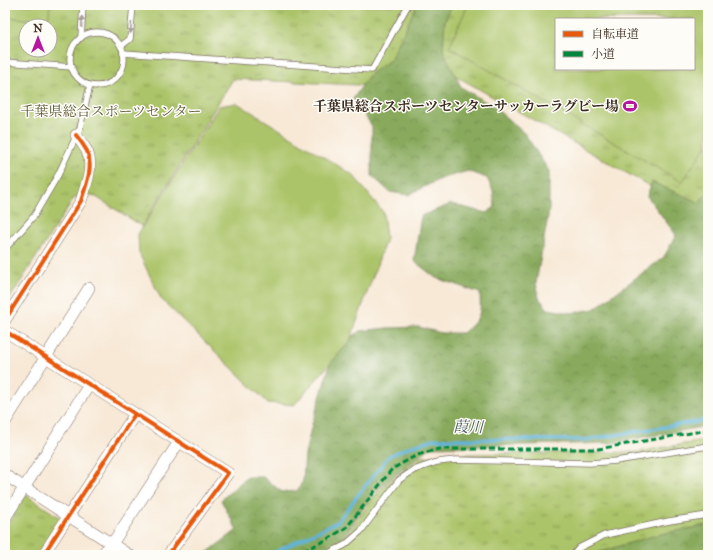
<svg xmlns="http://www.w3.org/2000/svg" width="713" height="560" font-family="'IM FELL Great Primer','Noto Serif JP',serif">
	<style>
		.grass { fill: url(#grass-tufts); stroke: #747744; fill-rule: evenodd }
		.forest { fill: url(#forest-crowns); stroke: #626a3e }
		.garden { fill: #acc469; stroke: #747744; fill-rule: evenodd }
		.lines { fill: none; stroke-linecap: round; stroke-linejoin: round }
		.stream { stroke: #5eb4da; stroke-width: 3.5 }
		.lane-casing { stroke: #7d6d5f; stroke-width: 7 }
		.street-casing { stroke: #7d6d5f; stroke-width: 12 }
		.lane { stroke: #fff; stroke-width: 5.5 }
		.street { stroke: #fff; stroke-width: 11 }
		.quiet { stroke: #00873e; stroke-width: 3; stroke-dasharray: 6 3; stroke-linecap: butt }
		.cycleway-casing { stroke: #fdfcf7; stroke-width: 6 }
		.cycleway { stroke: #e8590c; stroke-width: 4 }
		.oneway { fill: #a79f9a }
		.labels { text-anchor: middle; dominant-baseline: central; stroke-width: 3; stroke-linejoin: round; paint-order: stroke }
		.poi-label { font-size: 14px; font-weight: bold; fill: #3b2a1e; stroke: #fdfcf7; text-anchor: end }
		.park-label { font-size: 14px; fill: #5d5834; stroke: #fdfcf7 }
		.water-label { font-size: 15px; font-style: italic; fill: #475a60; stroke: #fdfcf7 }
	</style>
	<defs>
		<pattern id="grass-tufts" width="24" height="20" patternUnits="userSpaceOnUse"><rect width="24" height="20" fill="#acc469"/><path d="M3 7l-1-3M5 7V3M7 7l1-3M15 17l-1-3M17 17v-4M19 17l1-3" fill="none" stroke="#8d9f56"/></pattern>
		<pattern id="forest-crowns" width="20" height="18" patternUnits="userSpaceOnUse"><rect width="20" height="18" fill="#89aa5d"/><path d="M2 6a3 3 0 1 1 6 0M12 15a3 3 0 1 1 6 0" fill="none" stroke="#718b4c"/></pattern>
	</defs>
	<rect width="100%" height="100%" fill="#fdfcf7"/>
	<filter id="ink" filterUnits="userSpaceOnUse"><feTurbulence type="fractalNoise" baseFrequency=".025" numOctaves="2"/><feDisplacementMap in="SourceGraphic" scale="8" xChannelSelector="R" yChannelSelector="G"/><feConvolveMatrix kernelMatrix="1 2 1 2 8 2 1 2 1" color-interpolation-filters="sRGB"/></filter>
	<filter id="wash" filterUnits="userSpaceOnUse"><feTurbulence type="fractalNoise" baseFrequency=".012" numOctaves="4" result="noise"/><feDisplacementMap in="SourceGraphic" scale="16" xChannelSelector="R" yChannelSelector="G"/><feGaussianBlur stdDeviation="0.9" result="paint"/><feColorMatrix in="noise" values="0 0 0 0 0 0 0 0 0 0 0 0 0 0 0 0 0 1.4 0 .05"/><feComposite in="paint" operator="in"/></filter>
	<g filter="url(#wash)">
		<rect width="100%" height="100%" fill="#f8e9d7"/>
		<g class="grass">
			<path d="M5,5H708V211L704,217L405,47L379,86L233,79L142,226L93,195L74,198L5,306ZM556,19H694V69H556ZM26,26H50V50H26Z"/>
			<polygon points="708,440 708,555 300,555 346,536 379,490 421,457 472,454 637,452"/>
			<polygon points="26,495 62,519 39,555 5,555 5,528"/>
		</g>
		<g class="forest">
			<path d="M417,5H452L445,21L443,50L461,87L494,107L525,134L549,171V211L536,283L539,298L548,309L571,313L594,309L664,257L676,235L647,196L652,182L698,202L708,193V426L611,443L431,447L375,491L338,545L313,555H204L237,530L221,500L247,477H263L282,492L297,491L303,481L305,454L312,424L335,348L360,331L387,328L419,327L441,333H463C480,319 481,316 480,293L436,278L414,261L421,216L451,204L486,213L495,207L493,191L487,178L468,171L440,179L408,195L390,192L372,176V126L353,99L370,74L390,60Z"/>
			<polygon points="708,525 708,555 590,555 656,535"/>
		</g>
		<g class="garden">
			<polygon points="5,5 50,5 48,21 5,17"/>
			<path d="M468,5H708V143L682,182L449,47ZM556,19H694V69H556Z"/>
			<polygon points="237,103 353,175 383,212 386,239 350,341 294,405 268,403 161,299 139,253 138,234 219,106"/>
		</g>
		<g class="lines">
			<polyline class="stream" points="269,555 337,522 389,456 404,449 434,439 585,440 708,420"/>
		</g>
	</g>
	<g filter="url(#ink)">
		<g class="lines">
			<defs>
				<g id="lane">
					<circle cx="97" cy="59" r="27"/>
					<polyline points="81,38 83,5"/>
					<polyline points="121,46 130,39 133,5"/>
					<polyline points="123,53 372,70 408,5"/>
					<polyline points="5,62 72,67"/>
					<polyline points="5,249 34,216 58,175 80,128 90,85"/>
					<polyline points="325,555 345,545 361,531 399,480 414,470 437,462 456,460 590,463 616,461 708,446"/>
					<polyline points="573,555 579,548 605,535 669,521 708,515"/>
				</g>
				<g id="street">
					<path d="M5,320L81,201C86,185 94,167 87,151C84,146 80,140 76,135"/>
					<polyline points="5,331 228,473 168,555"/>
					<polyline points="5,422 89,288"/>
					<polyline points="5,475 129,555"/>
					<polyline points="5,518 89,385"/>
					<polyline points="43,555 135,414"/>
					<polyline points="101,555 112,544 179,442"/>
				</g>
			</defs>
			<use href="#lane" class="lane-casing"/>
			<use href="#street" class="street-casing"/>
			<use href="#lane" class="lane"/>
			<use href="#street" class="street"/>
			<polyline class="quiet" points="295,555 328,539 347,527 392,469 417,455 439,449 598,449 708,430"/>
			<defs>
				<g id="cycleway">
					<path d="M5,320L81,201C86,185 94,167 87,151C84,146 80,140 76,135"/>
					<polyline points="5,331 228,473 168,555"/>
					<polyline points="43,555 135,414"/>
				</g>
			</defs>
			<use href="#cycleway" class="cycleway-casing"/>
			<use href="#cycleway" class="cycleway"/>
		</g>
		<defs><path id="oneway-solid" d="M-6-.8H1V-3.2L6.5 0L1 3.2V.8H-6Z"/></defs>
		<g class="oneway">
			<use href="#oneway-solid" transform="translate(82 22) rotate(-86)"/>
			<use href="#oneway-solid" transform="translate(131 28) rotate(95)"/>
		</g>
	</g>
	<defs>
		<symbol id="stadium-bare" viewBox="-9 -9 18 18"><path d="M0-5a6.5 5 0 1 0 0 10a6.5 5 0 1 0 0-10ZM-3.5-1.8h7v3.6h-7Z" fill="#b5179e" stroke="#fdfcf7" stroke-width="2.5" paint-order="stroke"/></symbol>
	</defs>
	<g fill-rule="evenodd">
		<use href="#stadium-bare" x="620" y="96" width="20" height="20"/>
	</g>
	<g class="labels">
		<g class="poi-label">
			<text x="619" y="106">千葉県総合スポーツセンターサッカーラグビー場</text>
		</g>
		<g class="park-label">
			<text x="111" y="111">千葉県総合スポーツセンター</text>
		</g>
		<g class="water-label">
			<text transform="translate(468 427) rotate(1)">葭川</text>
		</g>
	</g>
	<rect width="713" height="560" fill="none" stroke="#fdfcf7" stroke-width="20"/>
	<rect x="555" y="18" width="140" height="52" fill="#fdfcf7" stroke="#afa8a0"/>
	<rect x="563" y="31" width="20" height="6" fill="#e8590c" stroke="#afa8a0"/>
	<text x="591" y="38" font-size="12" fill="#3b2a1e">自転車道</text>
	<rect x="563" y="51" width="20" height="6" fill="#00873e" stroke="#afa8a0"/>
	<text x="591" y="58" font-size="12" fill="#3b2a1e">小道</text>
	<g transform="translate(38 38)"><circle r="19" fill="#fdfcf7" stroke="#afa8a0"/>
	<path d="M0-3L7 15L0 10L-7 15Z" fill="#b5179e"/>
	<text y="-6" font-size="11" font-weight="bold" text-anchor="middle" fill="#3b2a1e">N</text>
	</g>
</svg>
